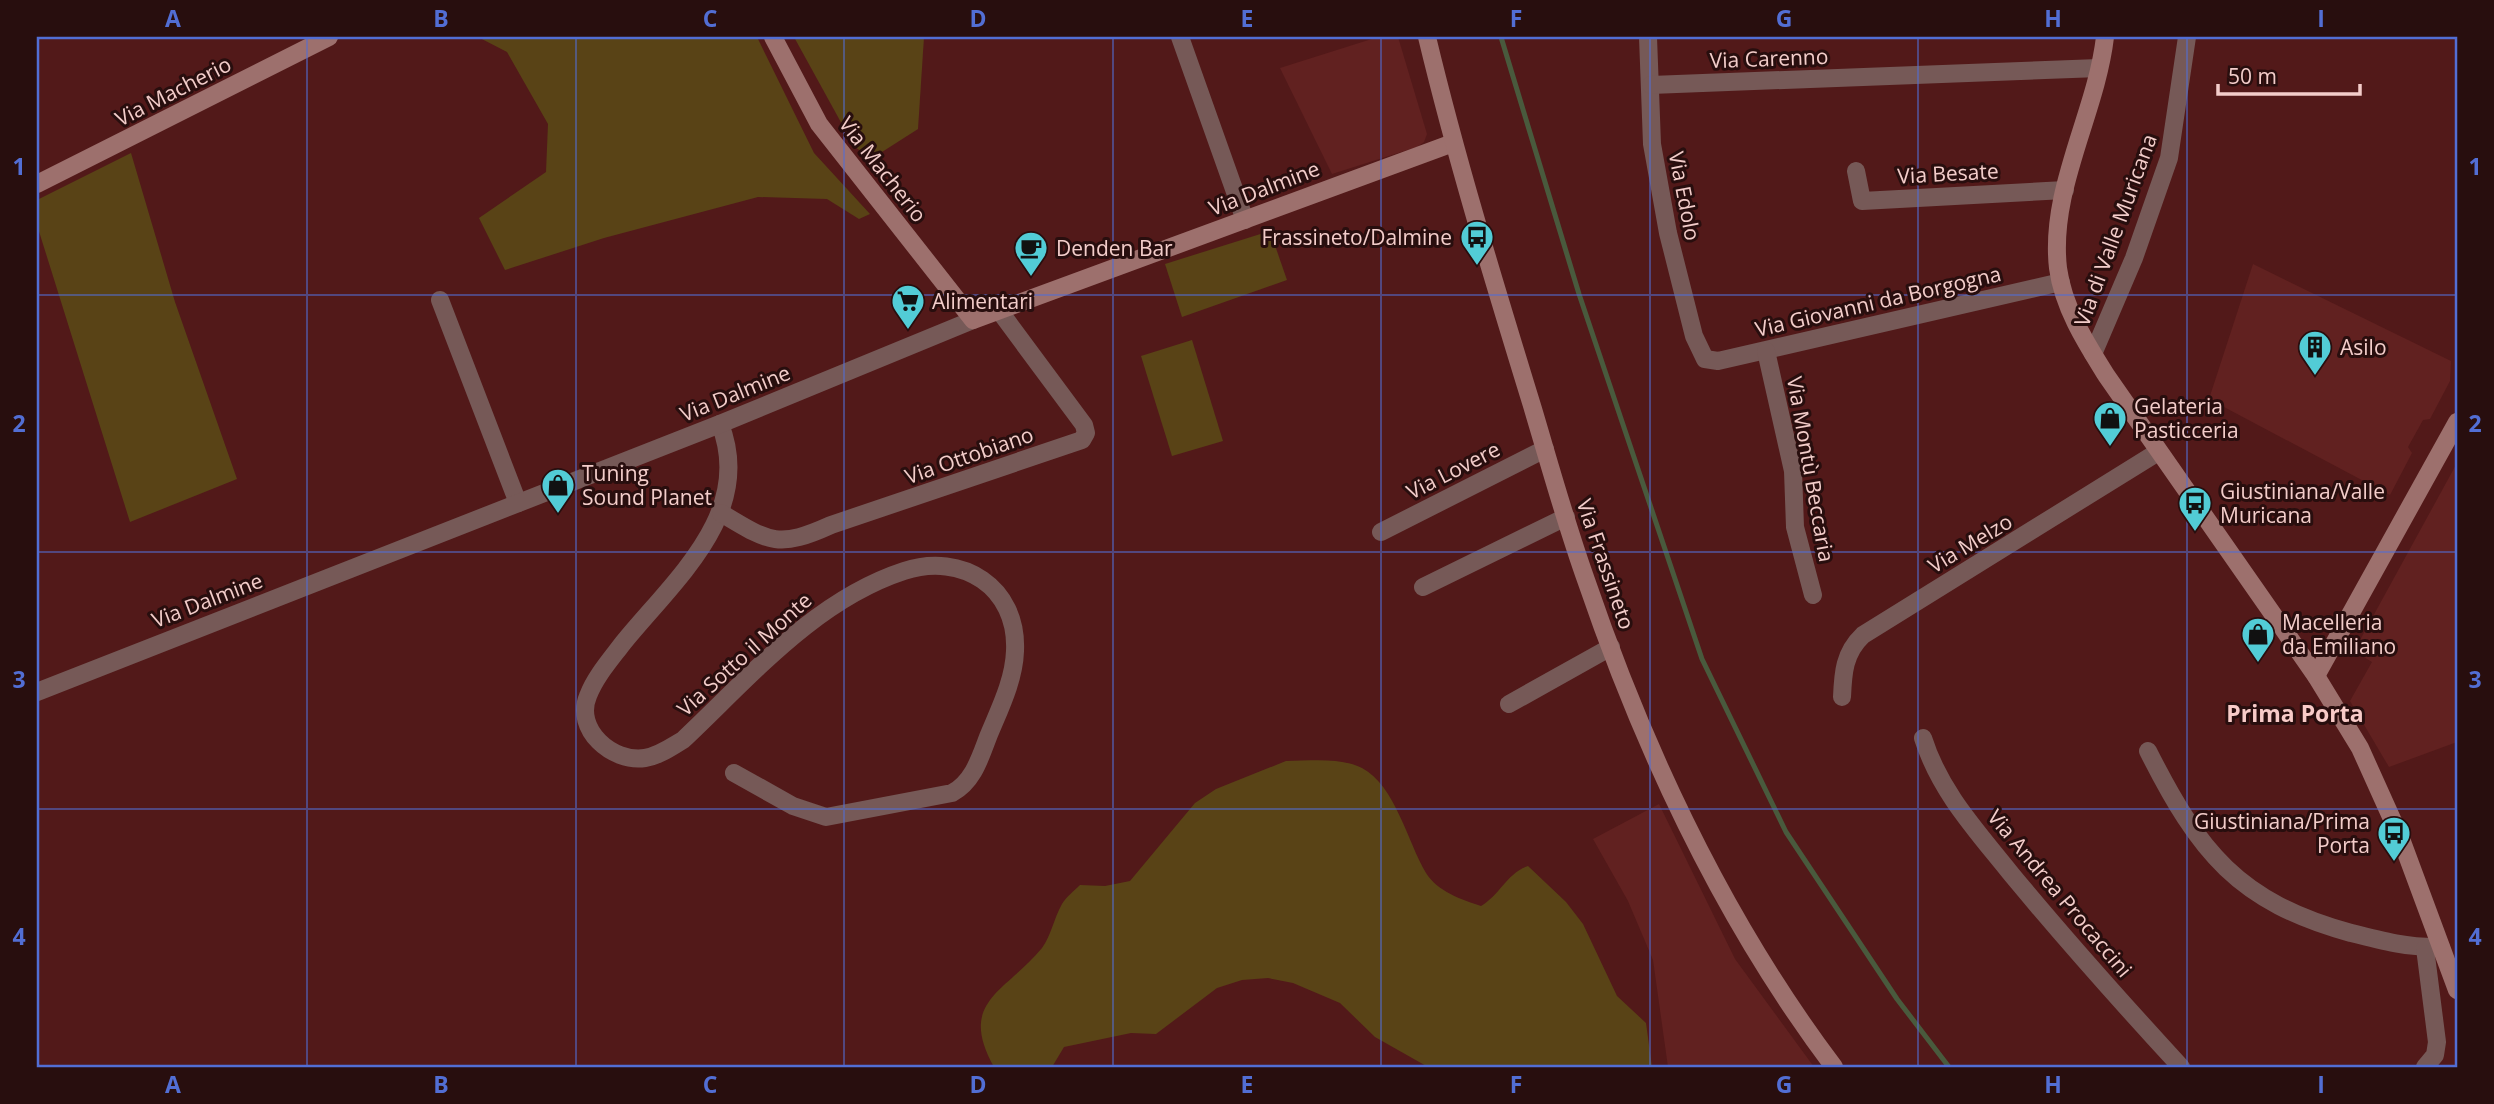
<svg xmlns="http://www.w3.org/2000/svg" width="2494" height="1104" font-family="'Open Sans',sans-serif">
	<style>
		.built { fill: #612120 }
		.green { fill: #594316 }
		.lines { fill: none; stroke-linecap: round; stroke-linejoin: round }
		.stream { stroke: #495a3d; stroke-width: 5 }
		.street { stroke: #765957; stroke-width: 18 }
		.secondary { stroke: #9d706d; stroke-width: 18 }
		.grid { fill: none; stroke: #526ed4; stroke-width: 2; stroke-opacity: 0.55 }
		.labels { text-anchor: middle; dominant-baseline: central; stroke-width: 6; stroke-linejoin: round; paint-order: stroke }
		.street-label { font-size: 21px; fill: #f3cdca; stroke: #280e0e }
		.poi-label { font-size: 21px; fill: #f3cdca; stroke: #280e0e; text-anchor: start }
		.neighbourhood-label { font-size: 23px; font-weight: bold; fill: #f8cbc8; stroke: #280e0e }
		.neatline { fill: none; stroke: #526ed4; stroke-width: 2.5 }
		.grid-label { font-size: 23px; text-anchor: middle; font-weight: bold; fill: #526ed4 }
	</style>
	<rect width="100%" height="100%" fill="#521919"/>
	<g class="built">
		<polygon points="1378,37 1398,37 1427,134 1424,142 1417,147 1332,174 1280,68"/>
		<polygon points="2253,264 2451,361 2450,381 2430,419 2423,420 2408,447 2412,453 2390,495 2209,399"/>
		<polygon points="2457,463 2457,742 2389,767 2350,701 2372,662 2354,651"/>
		<polygon points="1659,804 1735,959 1814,1067 1668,1067 1653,960 1628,901 1593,839"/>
	</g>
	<g class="green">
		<polygon points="478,37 757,37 814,153 870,214 859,219 827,199 758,197 604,238 505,270 479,218 546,172 548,124 507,52"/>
		<polygon points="794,37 924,37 918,129 871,159 854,146"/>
		<polygon points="131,153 175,302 237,479 130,522 37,225 37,200"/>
		<polygon points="1270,231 1287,280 1182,317 1165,264"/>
		<polygon points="1192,340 1223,441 1172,456 1141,356"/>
		<path d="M1286,761C1310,761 1340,757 1362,768C1395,785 1408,843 1426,873C1437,891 1462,900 1481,906C1500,895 1507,873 1528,866L1566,902L1583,924L1617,996L1646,1023L1652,1067H1428L1375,1037L1340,1003L1293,983L1268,978L1242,980L1217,988L1156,1034L1131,1033L1064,1047L1052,1067H994C957,1001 1006,992 1042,948C1051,936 1054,918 1062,904C1066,897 1074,891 1080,885L1105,886L1130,881L1195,803L1216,789Z"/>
	</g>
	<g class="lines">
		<polyline class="stream" points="1501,37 1579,294 1702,659 1786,832 1897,999 1949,1067"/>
		<g class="street">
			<polyline points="1180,37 1245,220"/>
			<polyline points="1648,37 1652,144 1668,233 1694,336 1705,359 1718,361 2061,282"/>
			<polyline points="1651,85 2099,68"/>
			<polyline points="1856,171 1862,201 2065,190"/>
			<polyline points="440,300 518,503"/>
			<polyline points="1766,351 1793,471 1795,527 1813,595"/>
			<polyline points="2093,354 2134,258 2169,158 2187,37"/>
			<path d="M720,424C755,513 675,579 623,643C611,659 595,677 588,696C574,729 612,763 645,758C659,756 671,747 683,740C750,677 815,600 904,571C962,552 1018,587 1015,651C1014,681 999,710 988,737C980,758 973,782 952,793L826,817L793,806L734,773"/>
			<path d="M721,513C769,542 778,549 831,525L1082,440L1086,433L1084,425L998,309"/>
			<polyline points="1381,532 1545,449"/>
			<polyline points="1423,587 1566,517"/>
			<polyline points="37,692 720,424 973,320"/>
			<path d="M1842,697C1843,673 1844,653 1863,635L2158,452"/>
			<polyline points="1509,704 1611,647"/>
			<path d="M1923,738C1940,792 1977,831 2012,875C2066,940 2123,1004 2181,1067"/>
			<path d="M2148,751C2199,852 2238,902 2351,933C2382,941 2409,948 2441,947"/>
			<polyline points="2425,1067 2435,1055 2437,1042 2425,948"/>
		</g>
		<g class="secondary">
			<polyline points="773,37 819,124 973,320 1453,143"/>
			<path d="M1427,37C1457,162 1495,285 1533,409C1550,466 1566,524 1586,580C1645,753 1724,921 1834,1067"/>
			<path d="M2105,37C2096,114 2049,189 2058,268C2063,307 2086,343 2106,375L2316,676L2360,748L2401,839L2457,990"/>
			<polyline points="37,184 329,37"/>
			<polyline points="2316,676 2457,422"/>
		</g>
	</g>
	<path class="grid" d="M307,37V1067M576,37V1067M844,37V1067M1113,37V1067M1381,37V1067M1650,37V1067M1918,37V1067M2187,37V1067M37,295H2457M37,552H2457M37,809H2457"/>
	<defs>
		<symbol id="bus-pin" viewBox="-11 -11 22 30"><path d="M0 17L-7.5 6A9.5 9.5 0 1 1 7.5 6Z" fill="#52ccd6" stroke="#280e0e"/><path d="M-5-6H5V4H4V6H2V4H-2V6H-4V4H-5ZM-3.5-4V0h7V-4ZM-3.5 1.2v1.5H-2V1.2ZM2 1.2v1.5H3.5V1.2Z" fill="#111"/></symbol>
		<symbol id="cafe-pin" viewBox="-11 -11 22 30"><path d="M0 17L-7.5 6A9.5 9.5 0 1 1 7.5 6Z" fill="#52ccd6" stroke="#280e0e"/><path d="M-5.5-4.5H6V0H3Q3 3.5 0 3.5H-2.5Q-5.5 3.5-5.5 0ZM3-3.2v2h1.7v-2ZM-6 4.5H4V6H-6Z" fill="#111"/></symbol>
		<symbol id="supermarket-pin" viewBox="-11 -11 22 30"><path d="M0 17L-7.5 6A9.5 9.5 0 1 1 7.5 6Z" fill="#52ccd6" stroke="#280e0e"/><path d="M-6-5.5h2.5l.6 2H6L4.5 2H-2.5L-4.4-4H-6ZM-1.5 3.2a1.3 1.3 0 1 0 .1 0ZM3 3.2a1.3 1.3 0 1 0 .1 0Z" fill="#111"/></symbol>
		<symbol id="building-pin" viewBox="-11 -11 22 30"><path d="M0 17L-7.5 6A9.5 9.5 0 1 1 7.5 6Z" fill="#52ccd6" stroke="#280e0e"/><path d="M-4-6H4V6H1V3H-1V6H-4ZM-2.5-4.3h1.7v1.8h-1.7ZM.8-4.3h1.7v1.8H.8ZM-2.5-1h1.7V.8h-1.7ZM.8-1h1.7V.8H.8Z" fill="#111"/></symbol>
		<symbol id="shop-pin" viewBox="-11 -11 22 30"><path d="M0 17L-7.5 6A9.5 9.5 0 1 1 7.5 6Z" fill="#52ccd6" stroke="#280e0e"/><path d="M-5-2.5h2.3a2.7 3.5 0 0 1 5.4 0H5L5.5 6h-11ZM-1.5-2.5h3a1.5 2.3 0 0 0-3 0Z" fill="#111"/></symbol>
	</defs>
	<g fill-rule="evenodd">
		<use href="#bus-pin" x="1458" y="218" width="38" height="52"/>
		<use href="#cafe-pin" x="1012" y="229" width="38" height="52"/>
		<use href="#supermarket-pin" x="889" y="282" width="38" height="52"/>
		<use href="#building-pin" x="2296" y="328" width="38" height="52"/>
		<use href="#shop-pin" x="2091" y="399" width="38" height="52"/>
		<use href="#shop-pin" x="539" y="466" width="38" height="52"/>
		<use href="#bus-pin" x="2176" y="484" width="38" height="52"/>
		<use href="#shop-pin" x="2239" y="615" width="38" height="52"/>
		<use href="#bus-pin" x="2375" y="814" width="38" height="52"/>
	</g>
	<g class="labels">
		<g class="street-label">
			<text transform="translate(1769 58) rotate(-2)">Via Carenno</text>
			<text transform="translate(173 91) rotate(-27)">Via Macherio</text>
			<text transform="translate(883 169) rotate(52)">Via Macherio</text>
			<text transform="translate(1948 173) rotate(-3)">Via Besate</text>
			<text transform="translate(1264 188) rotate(-21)">Via Dalmine</text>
			<text transform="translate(1685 196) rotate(79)">Via Edolo</text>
			<text transform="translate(2115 230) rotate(-70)">Via di Valle Muricana</text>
			<text transform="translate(1878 301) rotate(-13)">Via Giovanni da Borgogna</text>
			<text transform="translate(735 393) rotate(-22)">Via Dalmine</text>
			<text transform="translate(969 455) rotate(-19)">Via Ottobiano</text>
			<text transform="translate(1811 469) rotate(80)">Via Montù Beccaria</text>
			<text transform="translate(1453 470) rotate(-27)">Via Lovere</text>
			<text transform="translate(1970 543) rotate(-31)">Via Melzo</text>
			<text transform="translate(1606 564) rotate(71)">Via Frassineto</text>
			<text transform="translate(207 600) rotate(-21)">Via Dalmine</text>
			<text transform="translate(744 654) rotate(-42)">Via Sotto il Monte</text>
			<text transform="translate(2060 893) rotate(50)">Via Andrea Procaccini</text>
		</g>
		<g class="poi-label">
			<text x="1452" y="237" text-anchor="end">Frassineto/Dalmine</text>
			<text x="1056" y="248">Denden Bar</text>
			<text x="932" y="301">Alimentari</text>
			<text x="2340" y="347">Asilo</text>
			<text x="2134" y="406">Gelateria<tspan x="2134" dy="24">Pasticceria</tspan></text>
			<text x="582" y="473">Tuning<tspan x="582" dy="24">Sound Planet</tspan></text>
			<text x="2220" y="491">Giustiniana/Valle<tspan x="2220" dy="24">Muricana</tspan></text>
			<text x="2282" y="622">Macelleria<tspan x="2282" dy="24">da Emiliano</tspan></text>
			<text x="2370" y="821" text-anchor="end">Giustiniana/Prima<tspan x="2370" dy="24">Porta</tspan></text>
		</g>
		<g class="neighbourhood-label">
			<text x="2295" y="713">Prima Porta</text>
		</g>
	</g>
	<rect width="2494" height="1104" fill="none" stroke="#280e0e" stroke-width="77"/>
	<path d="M2218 84v10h142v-10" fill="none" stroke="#f3cdca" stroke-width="3.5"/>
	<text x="2228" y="84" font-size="21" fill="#f3cdca" stroke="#280e0e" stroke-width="5" paint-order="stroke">50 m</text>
	<rect x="38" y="38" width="2418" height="1028" class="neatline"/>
	<g class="grid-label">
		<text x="173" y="27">A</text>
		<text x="441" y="27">B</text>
		<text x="710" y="27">C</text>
		<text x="978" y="27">D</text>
		<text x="1247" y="27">E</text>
		<text x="1516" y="27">F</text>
		<text x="1784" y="27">G</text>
		<text x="2053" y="27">H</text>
		<text x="2321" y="27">I</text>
		<text x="19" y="175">1</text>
		<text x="2475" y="175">1</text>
		<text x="19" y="432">2</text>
		<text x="2475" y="432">2</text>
		<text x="19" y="688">3</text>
		<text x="2475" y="688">3</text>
		<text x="19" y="945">4</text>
		<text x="2475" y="945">4</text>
		<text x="173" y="1093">A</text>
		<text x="441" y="1093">B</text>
		<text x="710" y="1093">C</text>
		<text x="978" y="1093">D</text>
		<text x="1247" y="1093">E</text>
		<text x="1516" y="1093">F</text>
		<text x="1784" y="1093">G</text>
		<text x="2053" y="1093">H</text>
		<text x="2321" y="1093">I</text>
	</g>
</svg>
